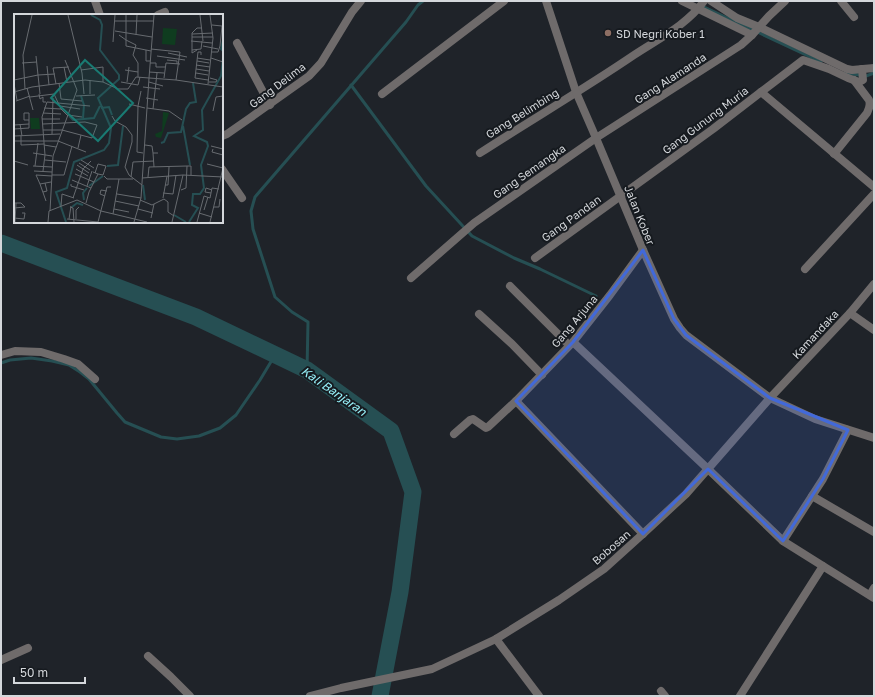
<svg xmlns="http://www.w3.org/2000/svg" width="875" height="697" font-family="'Golos Text',sans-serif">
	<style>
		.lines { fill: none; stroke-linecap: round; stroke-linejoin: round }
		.stream { stroke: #264f53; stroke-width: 3 }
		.river { stroke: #264f53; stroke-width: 17 }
		.minor { stroke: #6f6b6b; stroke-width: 8 }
		.tertiary { stroke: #6f6b6b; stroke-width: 8 }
		.marked { fill: #4269d9; fill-opacity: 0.2; stroke: #4269d9; stroke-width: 3; stroke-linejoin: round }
		.education-dot { fill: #8d6e63; stroke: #161a1f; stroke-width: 1.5 }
		.labels { text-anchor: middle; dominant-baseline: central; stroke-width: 4; stroke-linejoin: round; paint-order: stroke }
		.poi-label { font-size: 11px; fill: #d4d7db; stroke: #161a1f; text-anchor: start }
		.street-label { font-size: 11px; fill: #d4d7db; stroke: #161a1f }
		.water-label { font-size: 12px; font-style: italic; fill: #96f0f8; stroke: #161a1f }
		.inset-river { fill: none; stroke: #264f53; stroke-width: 2 }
		.inset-road { fill: none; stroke: #676b70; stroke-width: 1 }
		.view { fill: #197b73; fill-opacity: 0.15; stroke: #197b73; stroke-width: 2 }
		.inset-edge { fill: none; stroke: #d4d7db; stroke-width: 2 }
	</style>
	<rect width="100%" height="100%" fill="#1f2329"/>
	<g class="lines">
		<g class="stream">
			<polyline points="702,6 821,62"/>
			<polyline points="845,73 866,76 874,73"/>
			<polyline points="351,85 426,186 472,236 514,258 540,269 596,296"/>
			<polyline points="1,363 10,360 31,358 52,361 69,365 80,372 89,379 117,413 125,422 161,437 177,439 199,436 220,428 236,415 260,380 275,355"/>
			<polyline points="307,370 308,322 292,312 275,297 253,229 251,211 255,197 406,22 418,5 423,1"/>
		</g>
		<polyline class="river" points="1,243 196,317 307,370 391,431 413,492 400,592 380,696"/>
		<g class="minor">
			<polyline points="95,1 100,15"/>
			<polyline points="682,1 752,35"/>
			<polyline points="711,1 737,18 759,27 847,69 852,70 874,68"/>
			<polyline points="841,1 854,17"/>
			<polyline points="158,15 165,12"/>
			<polyline points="237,43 270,105"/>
			<polyline points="761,92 803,60 829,69 848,78 859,82 863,80 862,69"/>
			<polyline points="382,94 504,1"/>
			<polyline points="222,136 227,134 250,118 309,76 321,63 352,12 361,1"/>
			<path d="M480,153C531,120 584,89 634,55C658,39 687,25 704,1"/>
			<path d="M834,154L867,113C869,108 871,105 869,100L854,80"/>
			<polyline points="222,169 242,198"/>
			<polyline points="535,258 713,129 761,92 874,187"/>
			<polyline points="805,269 874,194"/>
			<polyline points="411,278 474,223 596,138 741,45 752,35 769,16 785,1"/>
			<polyline points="510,286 569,345"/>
			<polyline points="850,313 874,330"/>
			<polyline points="479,314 512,344 542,375"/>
			<polyline points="573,342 708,469 783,541 874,598"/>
			<polyline points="1,355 15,351 41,352 64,359 78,364 95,379"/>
			<polyline points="770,398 815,419 874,438"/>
			<polyline points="516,401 643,534"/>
			<polyline points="454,434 470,420 473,419 486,428 488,427 516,401 573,342 610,295 643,250"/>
			<polyline points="812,496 874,532"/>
			<polyline points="783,541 823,479 848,430"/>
			<polyline points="870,595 874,588"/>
			<polyline points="496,639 539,696"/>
			<polyline points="148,656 171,677 190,696"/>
			<polyline points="1,660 28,648"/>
			<polyline points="661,691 665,696"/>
			<polyline points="740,696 823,566"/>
		</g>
		<g class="tertiary">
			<polyline points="546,1 576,92 596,138 643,250 674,319 680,328 686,335 770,398"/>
			<polyline points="310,696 341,688 432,669 496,639 559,600 604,569 645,532 686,494 770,398 850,313 874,284"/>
		</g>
	</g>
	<path class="marked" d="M643,250L674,319L686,335L770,398L848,430L823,479L783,541L708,469L643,534L516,401L573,342Z"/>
	<circle class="education-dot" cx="608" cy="33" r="4"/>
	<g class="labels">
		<g class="poi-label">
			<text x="616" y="33">SD Negri Kober 1</text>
		</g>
		<g class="street-label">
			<text transform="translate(670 78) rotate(-33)">Gang Alamanda</text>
			<text transform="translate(277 85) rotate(-37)">Gang Delima</text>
			<text transform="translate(522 113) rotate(-32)">Gang Belimbing</text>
			<text transform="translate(705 120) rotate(-37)">Gang Gunung Muria</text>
			<text transform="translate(529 171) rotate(-35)">Gang Semangka</text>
			<text transform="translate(640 215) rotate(68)">Jalan Kober</text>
			<text transform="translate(571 218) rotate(-36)">Gang Pandan</text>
			<text transform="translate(574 321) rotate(-50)">Gang Arjuna</text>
			<text transform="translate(815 334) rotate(-47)">Kamandaka</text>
			<text transform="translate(611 547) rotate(-41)">Bobosan</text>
		</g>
		<g class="water-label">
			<text transform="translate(334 391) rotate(35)">Kali Banjaran</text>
		</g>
	</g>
	<g transform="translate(14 14)">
		<rect width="209" height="209" fill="#1f2329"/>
		<path d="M149,14L163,15L161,31L148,30ZM149,98L155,99L147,124L142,123L141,120L148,117ZM16,104H25L26,115H17Z" fill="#0f3c1f"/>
		<path class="inset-river" d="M209,26L207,35L209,37M67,82L70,91L69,104M87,94L95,93L98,101M55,102L59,106L80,104L86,92M169,112L176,151M147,129L150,128L154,119L167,118L172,95L176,89L182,88L179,69M93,152L104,151L109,112M129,171L131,186M75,172L89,162M70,186L69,179L73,174M58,193L63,189L69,191M160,201L172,208M52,208L42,178L53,174L60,148L90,136L95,129L97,114L84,84L105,65V61L86,36L88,11L86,6L77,1M175,208L184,194L178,191L179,180H186L190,174L187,151L194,132L193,128L180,122L189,116L188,96L207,62L209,44"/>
		<path class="inset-road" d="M54,1L68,59L70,80M112,1V26L122,31L119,41L124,49V63M186,1L189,27M101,7H139M101,17L138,23M178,20L199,19M105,21L112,26V32L137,37M122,21L123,1M178,23H199M177,27L198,29M99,28L101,1M189,32L204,35M137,35L166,38L162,66M132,36V47H136M178,36L187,35L188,27M183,36L178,39V19L183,14H188M198,38H204L206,32L208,12L198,11M154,39L173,43M187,41V38H184L181,64L194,66M22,42L26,80M143,42L171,46M183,44L196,46M197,44L209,48M153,46L163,47V50M183,47L195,49M8,49L23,48M136,49H142V53H151M182,51L196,53M33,52L35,71M50,53L53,68M182,55L195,57M67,56L89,53V68M111,56L124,58M135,58L150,59M182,59L194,61M24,61L41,60M135,64L140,1M150,64L152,49L166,50M0,66L24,61M76,66V80M107,68L124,71L126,63M113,68L115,53M135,68L149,72M195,68H202L203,66L196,64M45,69L47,85L68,87M0,70L3,86M42,70L39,54L55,53M194,70L199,24L196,1M129,73L146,75M13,74L19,96M11,75L9,41L18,1M127,77L124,92L123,138L129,139M0,78L18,73L71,66L89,68L104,75H114L122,63L162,66L209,73M25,80L26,85L29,83V88H32M62,82L81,81M16,83L40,80L47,95L54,102M132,84L144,86M2,87L16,82M33,88L76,92M115,90L131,94M46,92L66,95M30,94L47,95M133,94L155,97L168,106M139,95L143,59M199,97L202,83L209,82M29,99L47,100M54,101L68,103M98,102L101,107L112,113L118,121V128L111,153L115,161L128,171M28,105H46M6,110L8,122M29,110L71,108L83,111L78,124L48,116H29M0,111L15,110M0,115L15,114V99H10V106H15M38,120L39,84M0,122L46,120M7,122V131L30,130M0,127H44L72,138M30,131L42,133M131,131L138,132L139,139H144M197,132L209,135M64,134L67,121M199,135L198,138L209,141M19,139L38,142M139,139L140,153M31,146L52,148M67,146L80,154M0,147L14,151M65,149L76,156M193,150L209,154M63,151L75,159M19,152L38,153M21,152L24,129M173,152H177V161M62,155L74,162M20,157L38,158M29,157L31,141L28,103L33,88M81,159L84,150L92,152L89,161L84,160M61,160L80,168M38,161H50L58,132M90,162L93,165H105M117,163L119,148L140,147M134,163L135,153L173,152L172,174L167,176M128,164L169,161L209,163M58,166L77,174M26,170L22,161L38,162M57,170V172L70,176M151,171H154L155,153M73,172L78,157M29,178L33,177L31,169M149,179L159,180L162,161M197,179L191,178L192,174L198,176M103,180L127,184M91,182L86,180L87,176L93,177M59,184L69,155L77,147M149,184L153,162M126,186L138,191L150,185L154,188V198L160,202M32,187L26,170L37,168M101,187L125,192M0,189H7L11,193L0,194M72,189L75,178L84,160L79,158M47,192L48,180L60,184M56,193L59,194L60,208M200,193H205L206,185M100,195L115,198M124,195L139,199M190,196L194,183M36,197L39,142L63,76L51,46M185,199L198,203M99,200L105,165H119M0,204L10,205L11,199H8M137,204L140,190M53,205L84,208L93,173H97M55,205L57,192M62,205V196L65,193M1,208L2,189M34,208L35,197L63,186L87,197L133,208M120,208L127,184L135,64M158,208L169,161M183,208L190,182L196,184L198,174L205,175M196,208L209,154"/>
		<path class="view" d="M71,46L119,89L84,127L37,84Z"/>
		<rect width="209" height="209" class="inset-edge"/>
	</g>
	<rect width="875" height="697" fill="none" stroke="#d4d7db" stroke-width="4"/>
	<path d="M14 677v6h71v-6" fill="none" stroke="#d4d7db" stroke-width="2"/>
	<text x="20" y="677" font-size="12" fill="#d4d7db" stroke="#161a1f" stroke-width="3" paint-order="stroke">50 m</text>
</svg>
